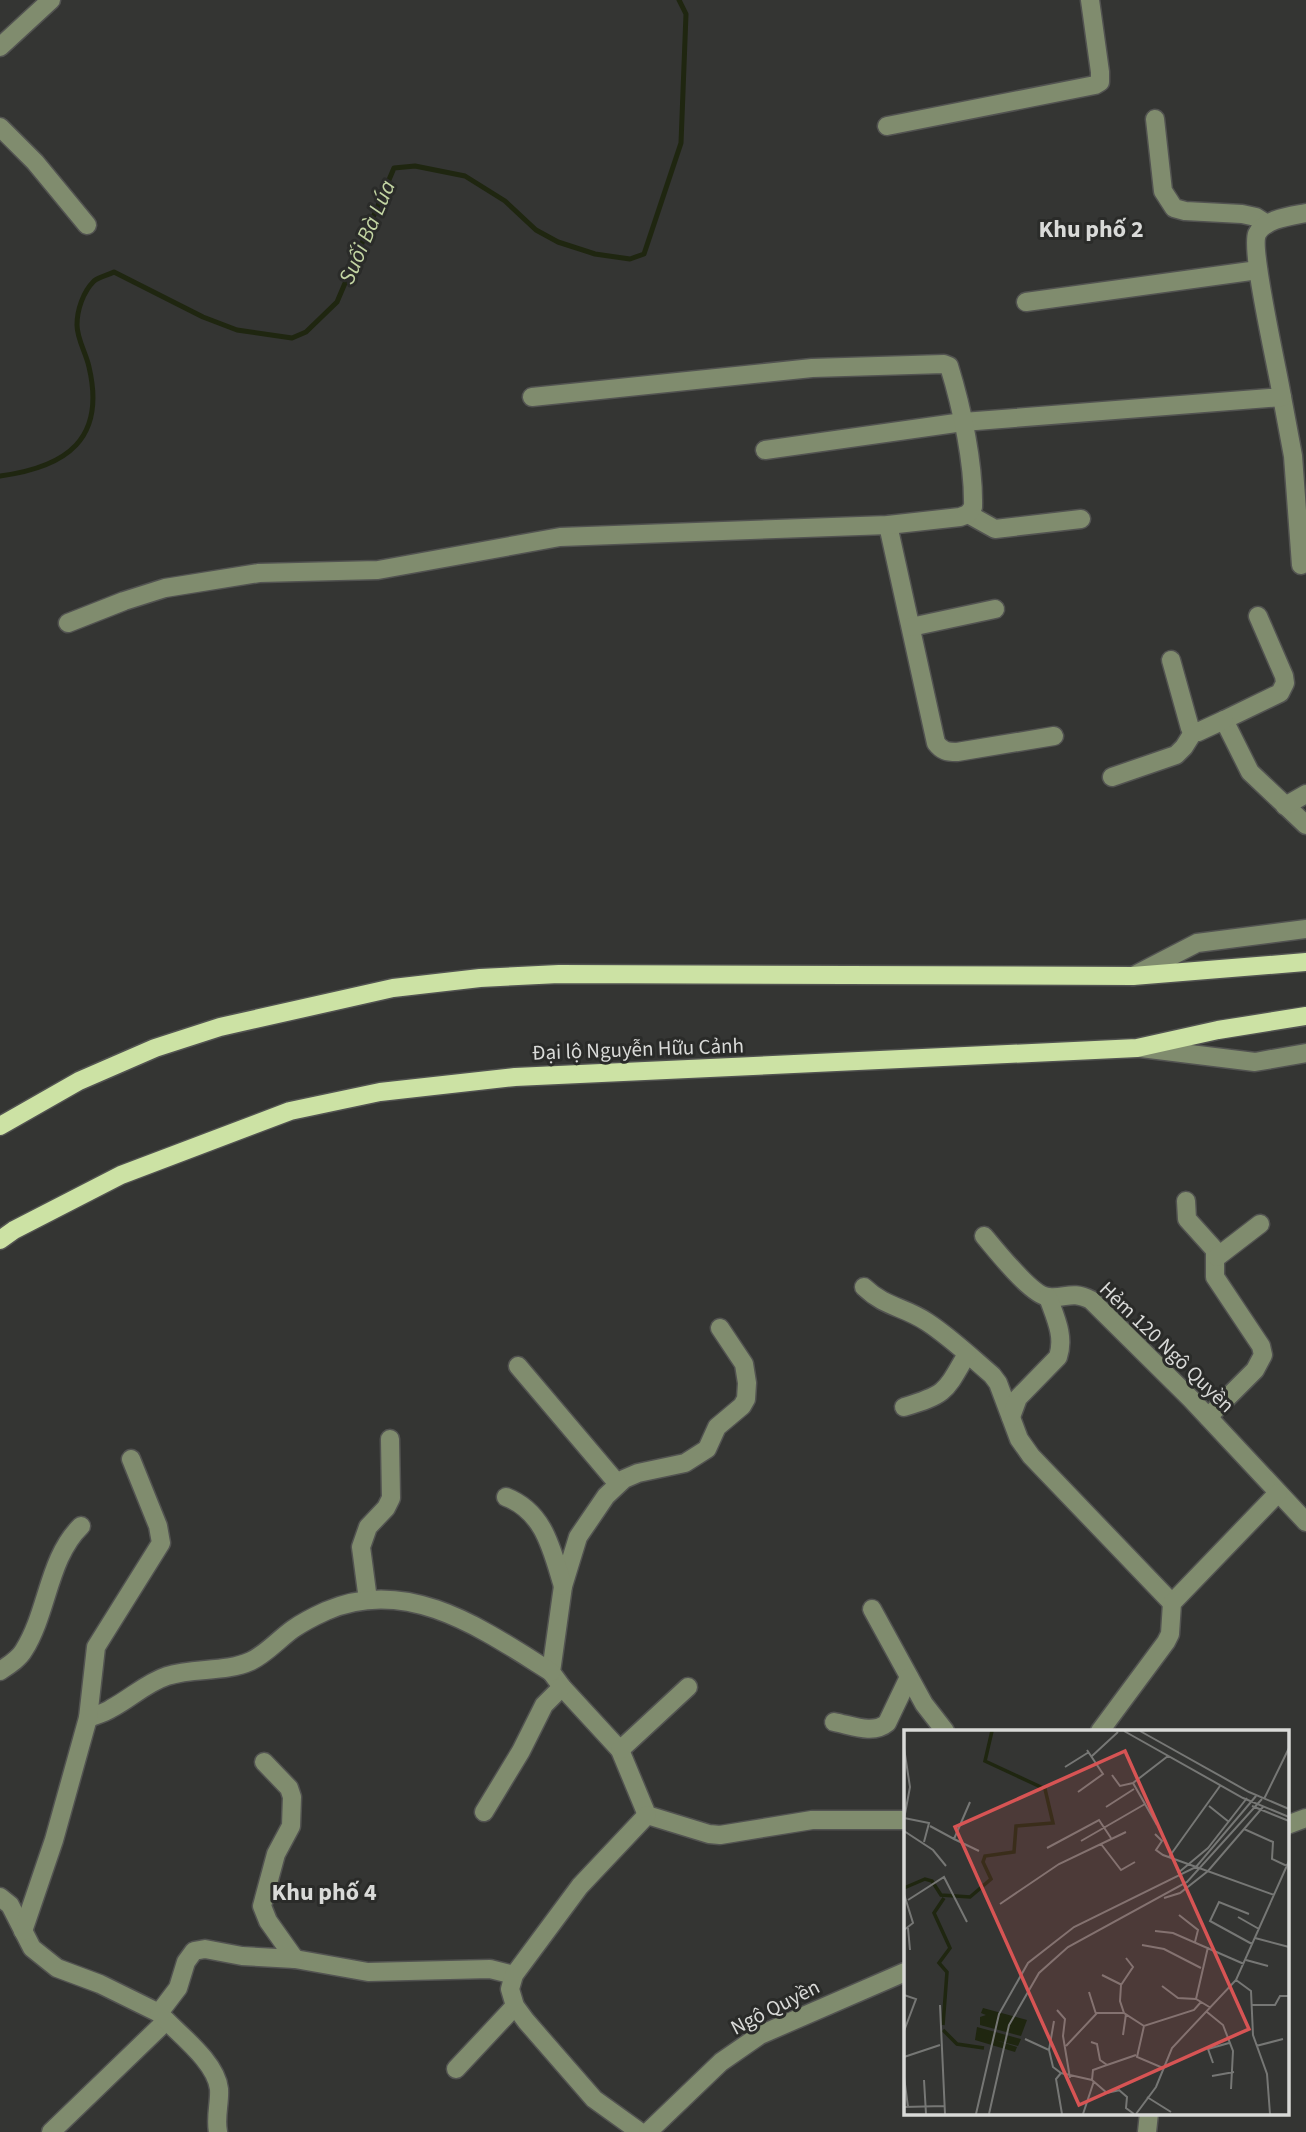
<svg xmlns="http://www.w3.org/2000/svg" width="1306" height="2132" font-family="'Source Sans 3',sans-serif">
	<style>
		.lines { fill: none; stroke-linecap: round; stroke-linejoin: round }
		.stream { stroke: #1f2610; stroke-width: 5 }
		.minor-casing { stroke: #525351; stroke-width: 21 }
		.major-casing { stroke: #525351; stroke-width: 21 }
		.minor { stroke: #808c6e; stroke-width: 18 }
		.major { stroke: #cce2a4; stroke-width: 18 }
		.labels { text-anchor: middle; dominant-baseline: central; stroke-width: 6; stroke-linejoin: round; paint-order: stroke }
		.street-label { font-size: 21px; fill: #d9dad8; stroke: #2a2b29 }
		.water-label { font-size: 23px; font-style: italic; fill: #c3d5a3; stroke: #2a2b29 }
		.quarter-label { font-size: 24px; font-weight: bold; fill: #d9dad8; stroke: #2a2b29 }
		.inset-river { fill: none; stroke: #1f2610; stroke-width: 3.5 }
		.inset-road { fill: none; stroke: #767775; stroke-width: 2 }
		.view { fill: #d75454; fill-opacity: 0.15; stroke: #d75454; stroke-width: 3.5 }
		.inset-edge { fill: none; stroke: #d9dad8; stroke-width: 3.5 }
	</style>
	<rect width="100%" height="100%" fill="#343533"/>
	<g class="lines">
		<path class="stream" d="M0,476C67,467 106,439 89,367C86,353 77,339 77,325C77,310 83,292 94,281C99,277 108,275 114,272L203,317L237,330L292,338L306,332L337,302L394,168L415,166L465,176L505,201L536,230L558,242L595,254L630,259L644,254L681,143L686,14L679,0"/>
		<defs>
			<g id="minor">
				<polyline points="0,47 51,0"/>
				<polyline points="1155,119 1163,191 1174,208 1185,211 1242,214 1256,217 1267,224"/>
				<polyline points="887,126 1095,85 1100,82 1100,72 1090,0"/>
				<polyline points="0,127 35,162 87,225"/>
				<polyline points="1026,302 1258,270"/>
				<polyline points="1282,397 1293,456 1301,565"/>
				<path d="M765,450L963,422L1282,397C1278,371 1250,251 1257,234C1264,219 1291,216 1306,213"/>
				<polyline points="968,514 995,529 1081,519"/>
				<path d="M888,525L936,743C942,751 947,752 957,752L1054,736"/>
				<polyline points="1258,616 1284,676 1285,683 1280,693 1224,720 1250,772 1306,825"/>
				<path d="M68,623L124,601L165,588L259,573L378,570L560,537L888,525L960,517L968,514L973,507C974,464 962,408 949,366L944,364L812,368L532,397"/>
				<polyline points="911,627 995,609"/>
				<polyline points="1171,660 1190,728 1198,732 1224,720"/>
				<polyline points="1112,777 1176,755 1184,747 1194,731"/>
				<polyline points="1285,806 1306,794"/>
				<polyline points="1133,976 1197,943 1306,929"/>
				<polyline points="1141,1048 1255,1062 1306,1053"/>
				<polyline points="1186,1201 1187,1219 1215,1250 1215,1277 1261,1346 1263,1355 1255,1370 1208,1417"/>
				<path d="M984,1236C996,1250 1031,1295 1048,1297C1066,1299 1071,1290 1091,1300L1191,1399L1306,1522"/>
				<polyline points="1217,1257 1260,1224"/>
				<path d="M864,1287C886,1308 903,1306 927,1322C950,1337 971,1357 992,1375L998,1383L1019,1439L1031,1456L1172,1603"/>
				<polyline points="720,1328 744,1364 747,1383 746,1399 742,1406 717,1427 707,1449 685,1463 638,1473 624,1479 606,1496 578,1537 563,1586 551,1672 562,1687 620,1750 647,1815 709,1834 720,1835 812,1820 905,1820"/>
				<polyline points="518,1366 618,1484"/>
				<path d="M904,1407C947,1394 945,1392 967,1354"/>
				<path d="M1011,1417L1018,1398L1058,1357C1065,1336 1055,1317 1048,1297"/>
				<path d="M506,1497C545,1512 552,1551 563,1586"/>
				<polyline points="368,1600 361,1547 368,1527 386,1508 391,1498 390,1439"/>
				<polyline points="872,1609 924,1704 945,1731"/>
				<path d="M0,1671C9,1665 19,1659 24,1650C48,1612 48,1558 81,1526"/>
				<path d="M88,1718C96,1715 105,1713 112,1708C131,1698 146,1683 167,1676C194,1667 225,1673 251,1661C266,1654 279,1639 293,1629C303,1622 315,1616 326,1611C408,1575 484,1630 551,1672"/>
				<path d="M834,1722C851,1725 873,1735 887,1723L909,1677"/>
				<polyline points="1100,1731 1166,1642 1170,1634 1172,1603 1278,1493"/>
				<polyline points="620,1750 688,1687"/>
				<polyline points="484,1812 521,1751 544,1705 562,1687"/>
				<polyline points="1287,1825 1306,1818"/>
				<polyline points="0,1897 10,1905 32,1948 57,1968 100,1984 159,2013"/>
				<polyline points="23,1931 54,1840 88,1718 96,1647 161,1543 158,1526 131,1459"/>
				<polyline points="295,1959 368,1972 490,1969 514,1975"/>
				<polyline points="456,2069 515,2006"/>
				<polyline points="51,2132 166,2021"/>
				<path d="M218,2132C215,2117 220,2103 219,2089C216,2061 177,2033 159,2013L178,1988L186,1962L194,1951L205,1949L242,1956L295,1959L268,1921L262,1906L276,1854L291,1826L292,1797L289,1788L264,1762"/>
				<polyline points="640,2132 594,2099 526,2021 515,2006 510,1989 514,1975 580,1886 647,1815"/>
				<polyline points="648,2132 721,2062 760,2035 905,1972"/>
				<polyline points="1147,2132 1149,2113"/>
			</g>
			<g id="major">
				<polyline points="0,1126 79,1081 155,1048 220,1027 393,988 480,978 559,974 1133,976 1306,962"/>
				<polyline points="0,1240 14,1230 121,1175 290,1111 380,1092 515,1077 1137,1048 1218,1030 1306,1016"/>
			</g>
		</defs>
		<use href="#minor" class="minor-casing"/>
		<use href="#major" class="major-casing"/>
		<use href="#minor" class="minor"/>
		<use href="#major" class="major"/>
	</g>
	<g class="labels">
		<g class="street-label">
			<text transform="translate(638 1049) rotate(-2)">Đại lộ Nguyễn Hữu Cảnh</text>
			<text transform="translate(1167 1347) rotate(44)">Hẻm 120 Ngô Quyền</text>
			<text transform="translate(775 2007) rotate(-27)">Ngô Quyền</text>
		</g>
		<g class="water-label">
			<text transform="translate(367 232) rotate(-67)">Suối Bà Lúa</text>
		</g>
		<g class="quarter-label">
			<text x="1091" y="229">Khu phố 2</text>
			<text x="324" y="1892">Khu phố 4</text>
		</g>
	</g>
	<g transform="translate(904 1730)">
		<rect width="385" height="385" fill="#343533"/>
		<path d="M79,278L123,290L117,306L76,295V287L82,285L77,283ZM73,297L117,309L114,316L91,310L113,317L111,322L71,310Z" fill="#1f2610"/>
		<path class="inset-river" d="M0,158L21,149L28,151L37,165L66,167L87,149L79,132L81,126L110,122L112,96L149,93L141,59L81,31L88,1M39,295L43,242L35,233L46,218L30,183L40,168M39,300L53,314L80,318"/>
		<path class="inset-road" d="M220,1L339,68L385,87M236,1L345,62L385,79M0,18L6,57L0,89M188,26L214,2M161,37L185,22M208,45L216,56L229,53M174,62L199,44L183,20M360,69L385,18M241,74L253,95M305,76L325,92M348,76L385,91M202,77L230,59M0,88L25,93L20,112M26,96L50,109L66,72M340,99L369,112L368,129L383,136M0,101L29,120L42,136M251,104L258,111L252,120L259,125L370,165M50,109L75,121M177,111L241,74L229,53L264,26M197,114L217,140L231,132M143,118L195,90L207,108M265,127L316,56M274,143L304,118L343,68M0,164L9,193L0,200M260,168L276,163L304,141L359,77M4,170L40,147L63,192M96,174L155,134L222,102M345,184L315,172L306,191L348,214M275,185L294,200L291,212M334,187L355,199M4,198L6,220M251,201L269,203L340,234M351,208L385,217M238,215L260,219L297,238M222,228L229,237L217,255L216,271L220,283L240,296L290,280L297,272M342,230L364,236M198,245L218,255M332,250L347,261L349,305L363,344L366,384M258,256L274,268L292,269L307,278M185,262L192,284M0,265L12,269L0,301M292,269L304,217M36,275L41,384M347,275H371L376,266H385M153,280L161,289L159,306L166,348M303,282L319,295L329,321L327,359M240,296L233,327L259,338M219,305L222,284M121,309L145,320L149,337L157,343L188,350M187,312L193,314L196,330L203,335L189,340L188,350L203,363L216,360M162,316L193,283H220M352,316L379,309M145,320L150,291M0,327L36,315M309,333L304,319L325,313M203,335L232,325M157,343L152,349L158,384M308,346L330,342M0,347L4,377M20,350L22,384M215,360L223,367L222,378L230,384M243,367L267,382M0,377L40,376M72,384L95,284L124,233L170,197L292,137L352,66M85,384L105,295L135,243L164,217L283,152L358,69M179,384L190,351M232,384L252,357L268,318L332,250L385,131"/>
		<path class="view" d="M221,21L345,299L175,375L51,97Z"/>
		<rect width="385" height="385" class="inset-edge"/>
	</g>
</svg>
